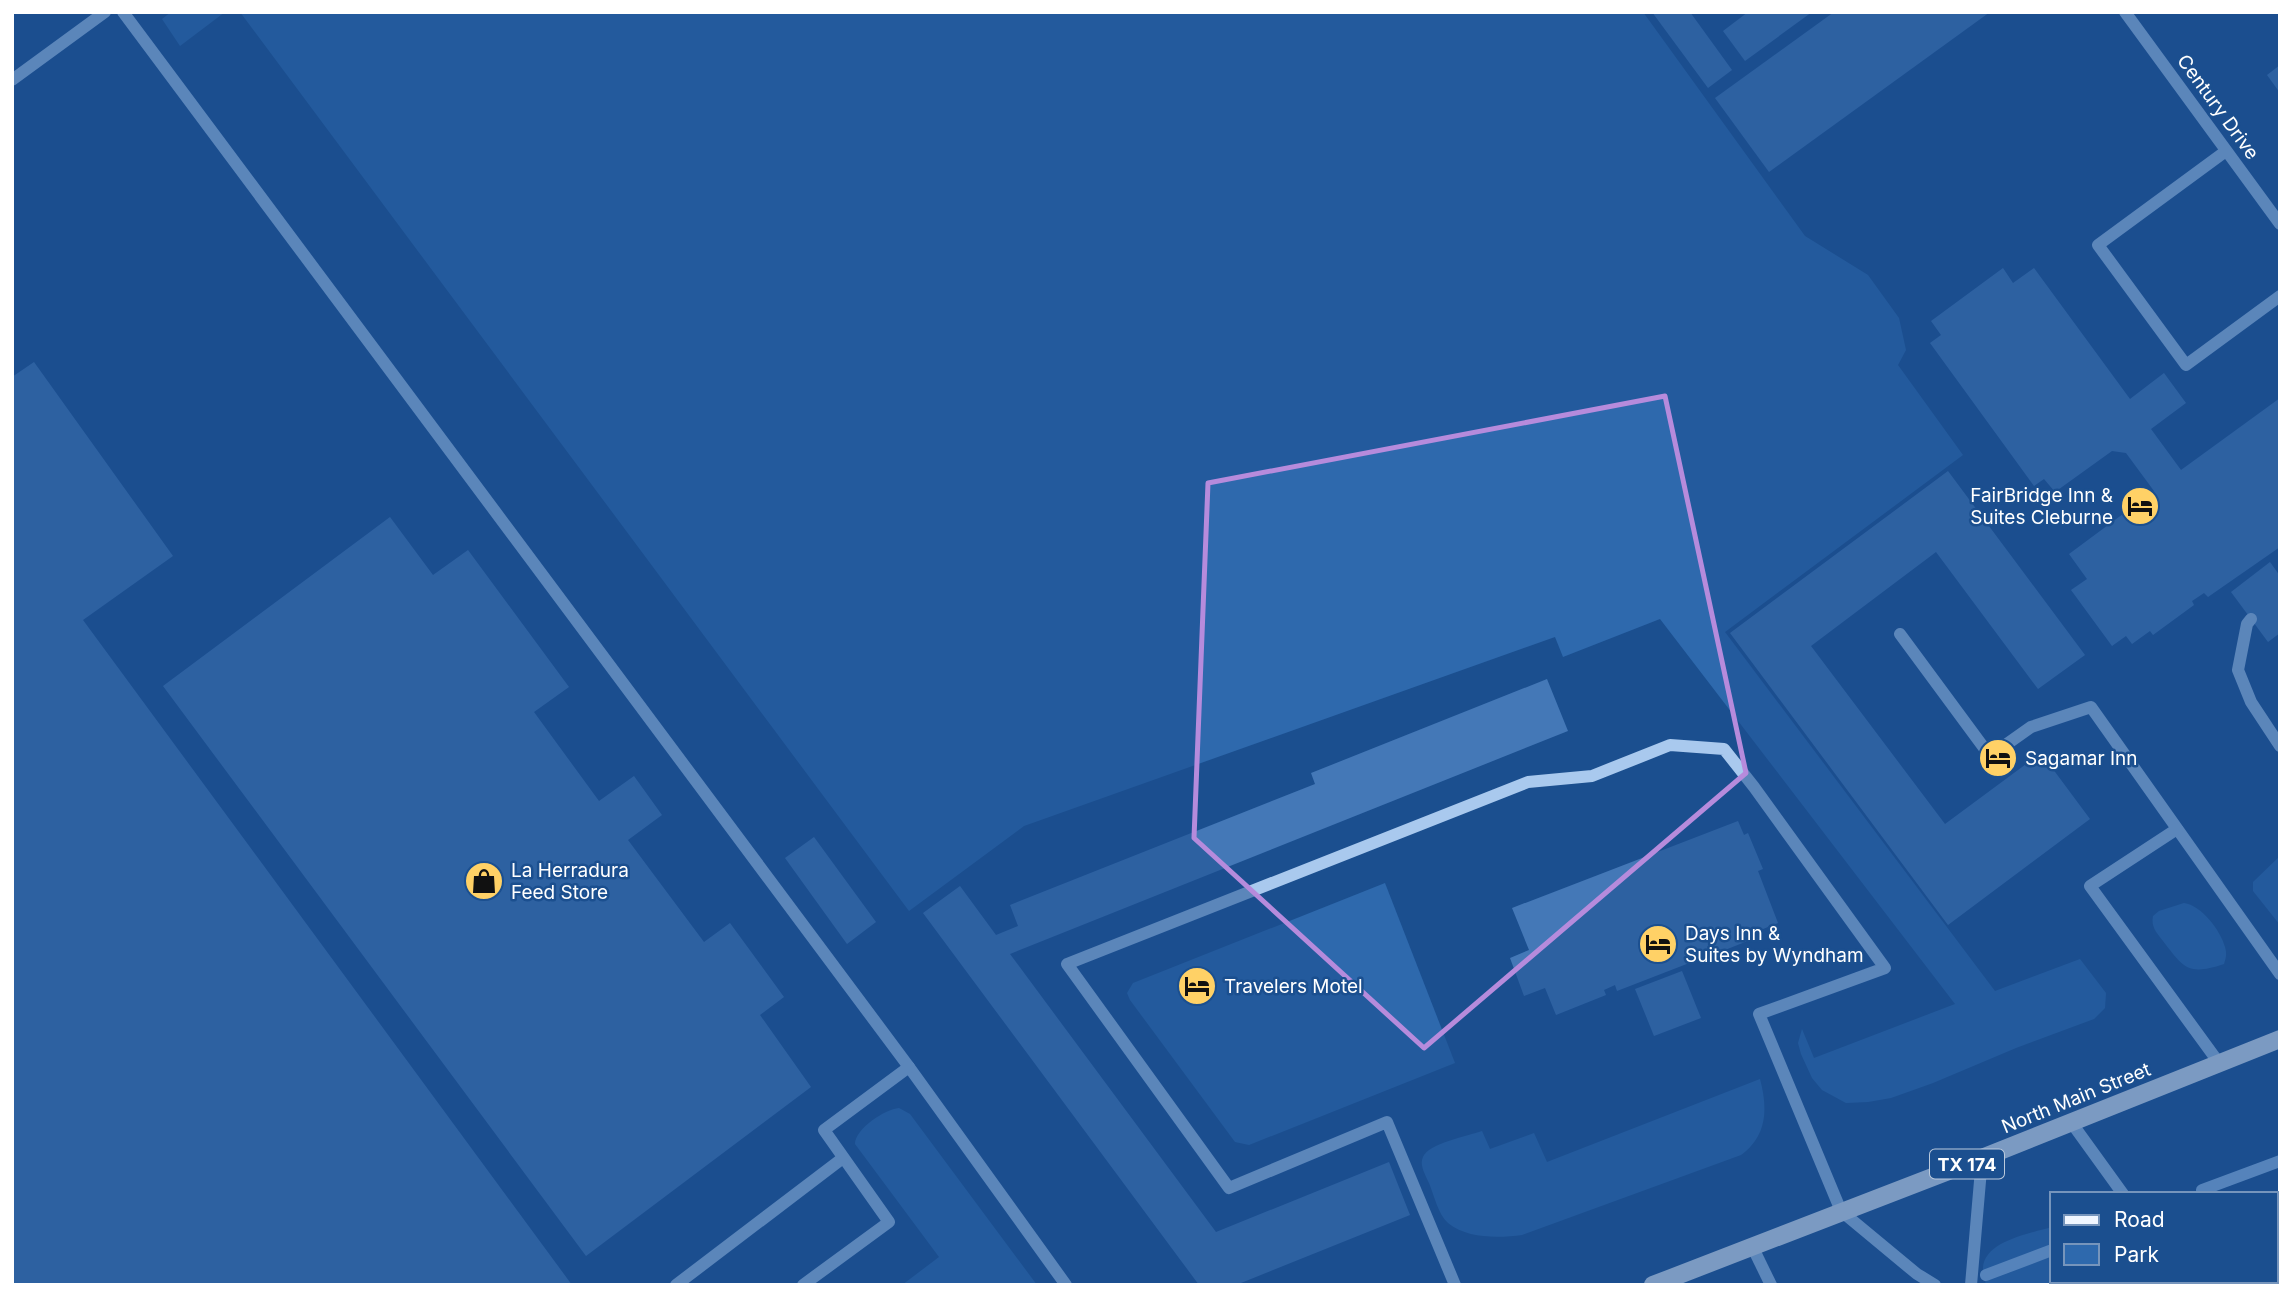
<svg xmlns="http://www.w3.org/2000/svg" width="2292" height="1297" font-family="Inter,sans-serif">
	<style>
		.green { fill: #2e69ad }
		.lines { fill: none; stroke-linecap: round; stroke-linejoin: round }
		.stream { stroke: #9cc4f0; stroke-width: 12 }
		.building { fill: #4478b7 }
		.minor { stroke: #a9c9ee; stroke-width: 12 }
		.major { stroke: #f0f6ff; stroke-width: 18 }
		.marked { fill: none; stroke: #b68bdc; stroke-width: 5; stroke-linejoin: round }
		.labels { text-anchor: middle; dominant-baseline: central; stroke-width: 5; stroke-linejoin: round; paint-order: stroke }
		.shield { fill: #1b4f8f; stroke: #bbcadd; stroke-width: 2 }
		.shield-label { font-size: 18px; font-weight: bold; fill: #fff }
		.street-label { font-size: 19px; fill: #fff; stroke: #1b4f8f }
		.poi-label { font-size: 19px; fill: #fff; stroke: #1b4f8f; text-anchor: start }
	</style>
	<rect width="100%" height="100%" fill="#1b4f8f"/>
	<g class="green">
		<polygon points="171,12 225,12 180,46 162,19"/>
		<polygon points="240,12 1643,12 1805,236 1868,275 1899,318 1906,350 1898,365 1963,455 1725,632 1995,991 2080,959 2106,993 2105,1008 2094,1019 2016,1048 1933,1083 1891,1098 1868,1102 1846,1103 1822,1090 1812,1078 1801,1054 1798,1043 1802,1029 1814,1058 1955,1004 1660,619 1563,657 1555,637 1024,826 909,911"/>
		<polygon points="2280,856 2280,925 2253,891 2253,882"/>
		<polygon points="1385,883 1455,1063 1249,1145 1235,1142 1130,1000 1127,993 1133,983"/>
		<path d="M2184,903C2201,905 2221,931 2225,947C2227,954 2226,958 2224,964C2188,976 2184,968 2163,941C2156,932 2151,927 2153,916L2159,911Z"/>
		<path d="M1760,1079C1768,1109 1767,1136 1741,1155L1522,1235C1499,1238 1468,1239 1448,1223C1438,1214 1434,1195 1429,1183C1426,1176 1419,1165 1423,1157C1429,1143 1468,1136 1482,1131L1490,1149L1534,1133L1547,1162Z"/>
		<path d="M899,1108L910,1114L1037,1285H902L939,1257L855,1144C855,1129 885,1109 899,1108Z"/>
		<path d="M2052,1227V1281H2145L2148,1285H1986C1985,1280 1983,1273 1983,1268C1984,1241 2032,1233 2052,1227Z"/>
	</g>
	<g class="lines">
		<g class="stream">
			<polyline points="2202,1190 2280,1161"/>
			<polyline points="1986,1275 2052,1250"/>
		</g>
	</g>
	<g class="building">
		<polygon points="1652,12 1690,12 1732,70 1708,88"/>
		<polygon points="1748,12 1812,12 1745,61 1723,31"/>
		<polygon points="1834,12 1990,12 1769,172 1715,98"/>
		<polygon points="2280,65 2280,93 2267,75"/>
		<polygon points="2003,268 2013,283 2034,268 2130,399 2164,373 2186,403 2151,429 2181,470 2280,398 2280,547 2208,597 2204,593 2192,601 2194,605 2153,635 2150,631 2132,644 2126,636 2112,646 2071,590 2087,579 2069,554 2154,491 2126,453 2112,451 2055,492 2044,479 2034,486 1930,343 1941,335 1931,321"/>
		<polygon points="34,362 173,556 83,620 572,1285 12,1285 12,377"/>
		<polygon points="1948,471 2085,655 2038,689 1936,552 1811,646 1945,824 2041,753 2090,819 1948,925 1730,633"/>
		<polygon points="390,517 433,575 468,550 569,687 534,712 599,801 634,776 662,815 628,840 704,942 730,923 784,997 760,1015 811,1087 586,1256 163,686"/>
		<polygon points="2270,562 2280,576 2280,633 2268,642 2231,592"/>
		<polygon points="1547,679 1568,731 1010,954 1216,1232 1389,1162 1410,1215 1236,1285 1199,1285 923,913 960,886 996,935 1018,926 1010,905 1315,784 1311,773"/>
		<polygon points="1738,821 1744,835 1748,833 1763,869 1758,871 1778,923 1758,931 1760,936 1710,956 1707,950 1695,955 1697,960 1617,991 1615,985 1604,990 1606,995 1556,1015 1545,988 1524,996 1510,958 1529,950 1512,908"/>
		<polygon points="814,837 876,922 847,944 785,858"/>
		<polygon points="1682,971 1701,1018 1654,1036 1635,989"/>
	</g>
	<g class="lines">
		<g class="minor">
			<polyline points="123,12 909,1067 1066,1285"/>
			<polyline points="2125,12 2280,224"/>
			<polyline points="12,80 105,12"/>
			<polyline points="2226,151 2098,245 2186,365 2280,296"/>
			<polyline points="2251,619 2247,624 2238,670 2251,702 2280,746"/>
			<polyline points="1900,634 1990,756 2031,727 2091,707 2280,974"/>
			<polyline points="2177,829 2090,886 2219,1063"/>
			<polyline points="2071,1122 2123,1194"/>
			<polyline points="2276,1235 2280,1233"/>
			<polyline points="1752,1246 1771,1285"/>
			<polyline points="2187,1281 2189,1285"/>
			<polyline points="2272,1281 2274,1285"/>
			<polyline points="676,1285 843,1158"/>
			<polyline points="803,1285 889,1222 824,1130 909,1067"/>
			<polyline points="1455,1285 1387,1122 1229,1188 1067,964 1528,782 1592,776 1670,745 1724,749 1754,787 1885,968 1759,1014 1841,1211 1917,1274 1935,1285"/>
			<polyline points="1971,1285 1982,1158"/>
		</g>
		<polyline class="major" points="1653,1285 1982,1158 2280,1039"/>
	</g>
	<path d="M0 0H2292V1297H0ZM1665,396L1746,773L1424,1048L1194,838L1208,483Z" fill="#1b4f8f" fill-opacity=".55" fill-rule="evenodd"/>
	<path class="marked" d="M1665,396L1746,773L1424,1048L1194,838L1208,483Z"/>
	<defs>
		<symbol id="hotel-disc" viewBox="-11 -11 22 22"><circle r="9.5" fill="#ffd166" stroke="#1b4f8f"/><path d="M-6-4.5h1.5V1H6V5H4.5V3h-9V5H-6ZM-4 0a1.8 1.8 0 1 1 3.6 0ZM.5 0V-2.5h3Q6-2.5 6 0Z" fill="#111"/></symbol>
		<symbol id="shop-disc" viewBox="-11 -11 22 22"><circle r="9.5" fill="#ffd166" stroke="#1b4f8f"/><path d="M-5-2.5h2.3a2.7 3.5 0 0 1 5.4 0H5L5.5 6h-11ZM-1.5-2.5h3a1.5 2.3 0 0 0-3 0Z" fill="#111"/></symbol>
	</defs>
	<g fill-rule="evenodd">
		<use href="#hotel-disc" x="2118" y="484" width="44" height="44"/>
		<use href="#hotel-disc" x="1976" y="736" width="44" height="44"/>
		<use href="#shop-disc" x="462" y="859" width="44" height="44"/>
		<use href="#hotel-disc" x="1636" y="922" width="44" height="44"/>
		<use href="#hotel-disc" x="1175" y="964" width="44" height="44"/>
	</g>
	<g class="labels">
		<rect class="shield" x="1930" y="1149.5" width="74" height="29" rx="5"/>
		<g class="shield-label">
			<text x="1967" y="1164">TX 174</text>
		</g>
		<g class="street-label">
			<text transform="translate(2218 107) rotate(54)">Century Drive</text>
			<text transform="translate(2076 1098) rotate(-22)">North Main Street</text>
		</g>
		<g class="poi-label">
			<text x="2113" y="495" text-anchor="end">FairBridge Inn &amp;<tspan x="2113" dy="22">Suites Cleburne</tspan></text>
			<text x="2025" y="758">Sagamar Inn</text>
			<text x="511" y="870">La Herradura<tspan x="511" dy="22">Feed Store</tspan></text>
			<text x="1685" y="933">Days Inn &amp;<tspan x="1685" dy="22">Suites by Wyndham</tspan></text>
			<text x="1224" y="986">Travelers Motel</text>
		</g>
	</g>
	<rect width="2292" height="1297" fill="none" stroke="#ffffff" stroke-width="28"/>
	<rect x="2050" y="1192" width="228" height="91" fill="#1b4f8f" stroke="#7695bc" stroke-width="2"/>
	<rect x="2064" y="1215" width="35" height="10" fill="#f0f6ff" stroke="#7695bc" stroke-width="2"/>
	<text x="2114" y="1227" font-size="21" fill="#ffffff">Road</text>
	<rect x="2064" y="1244" width="35" height="21" fill="#2e69ad" stroke="#7695bc" stroke-width="2"/>
	<text x="2114" y="1262" font-size="21" fill="#ffffff">Park</text>
</svg>
